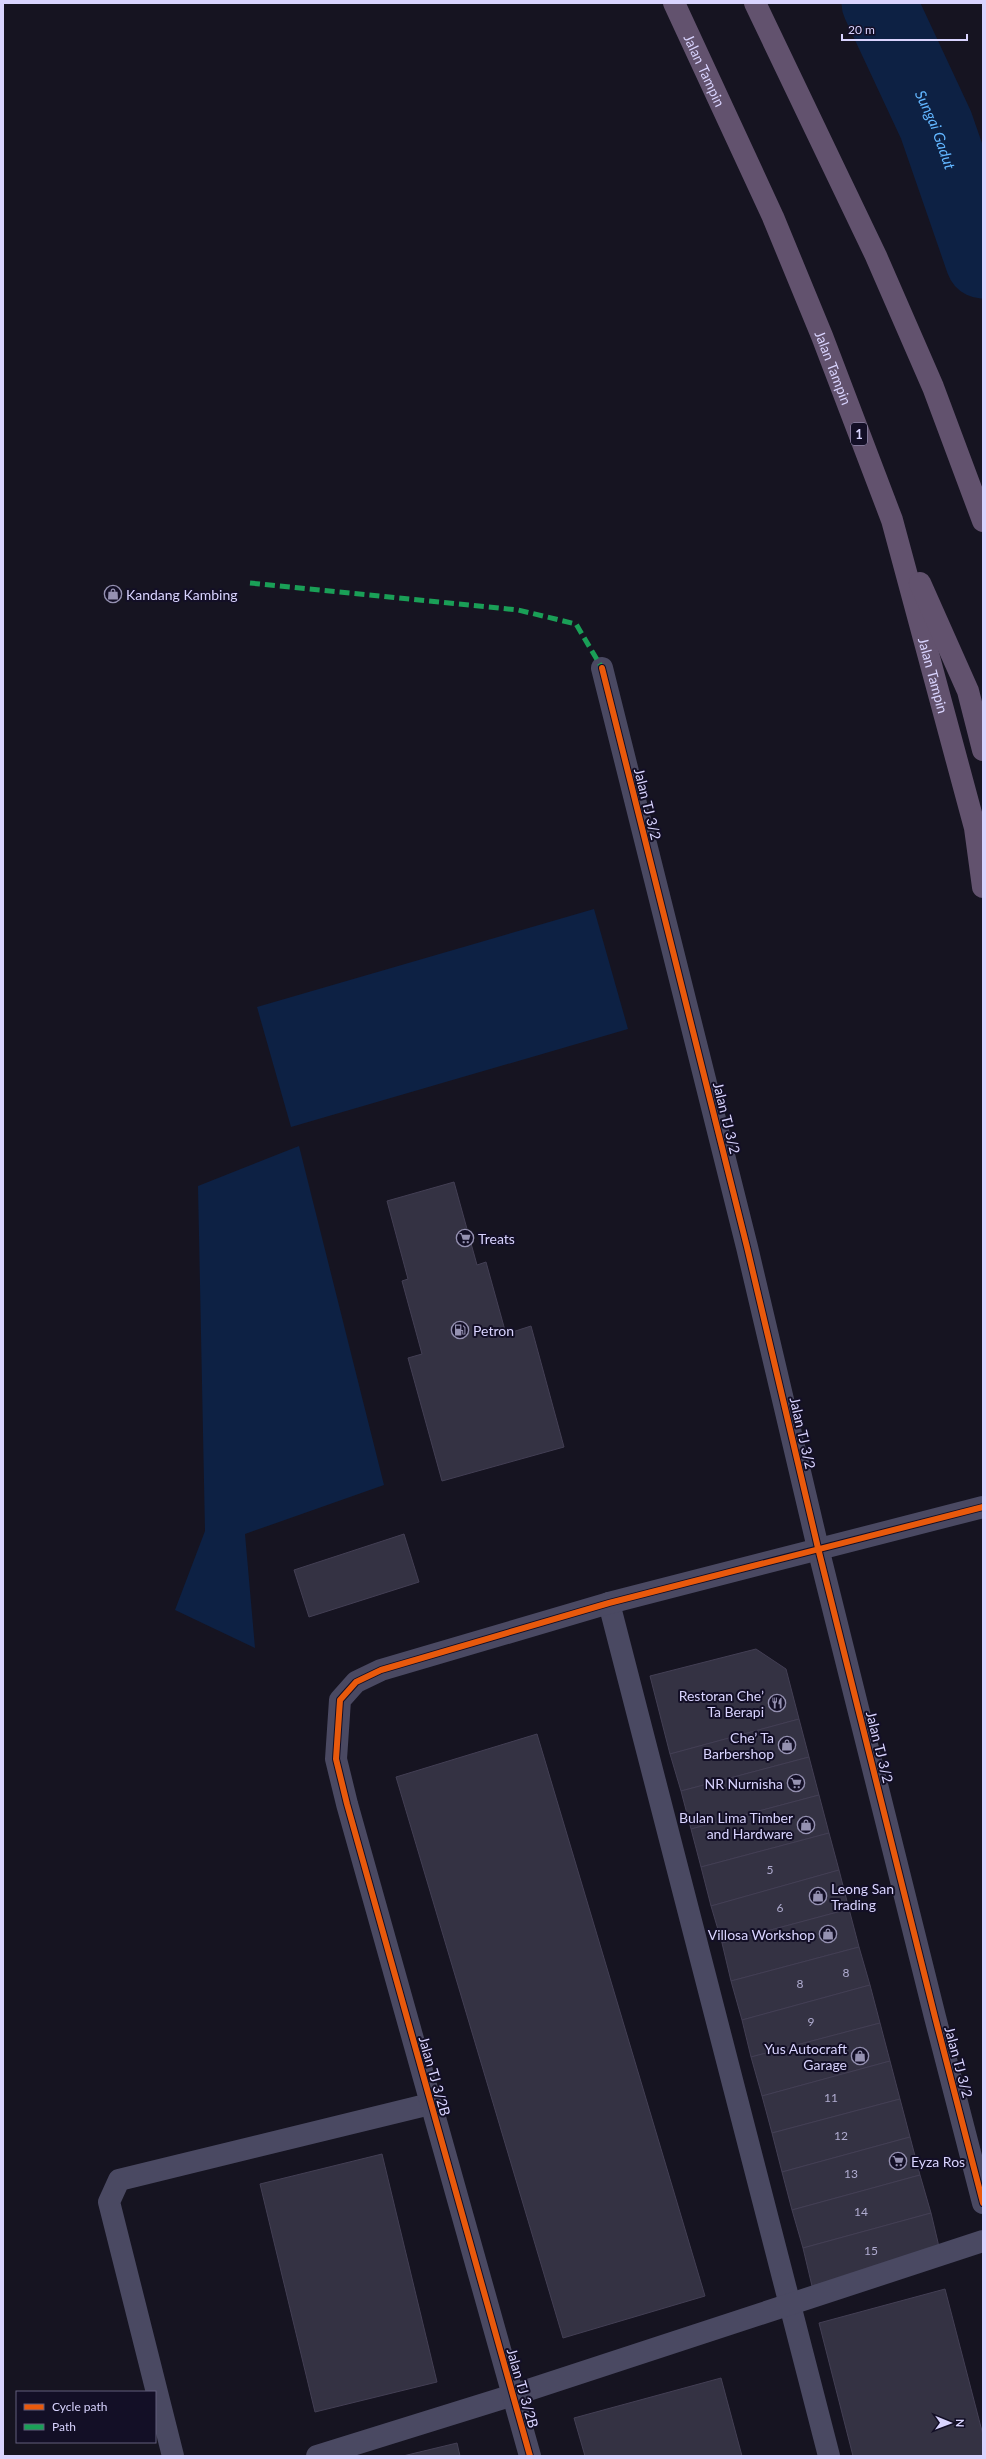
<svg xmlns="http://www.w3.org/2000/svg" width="986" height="2459" font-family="Lato,sans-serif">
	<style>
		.water { fill: #0d2144 }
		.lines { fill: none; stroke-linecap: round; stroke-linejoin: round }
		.river { stroke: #0d2144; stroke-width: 75 }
		.building { fill: #343243; stroke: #433f54 }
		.service { stroke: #4a4962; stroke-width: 22 }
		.minor { stroke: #4a4962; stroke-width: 22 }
		.trunk { stroke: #62526e; stroke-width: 22 }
		.quiet { stroke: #1a9f57; stroke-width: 5; stroke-dasharray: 10 5; stroke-linecap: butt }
		.cycleway-casing { stroke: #130f26; stroke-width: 8 }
		.cycleway { stroke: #e8590c; stroke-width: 6 }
		.labels { text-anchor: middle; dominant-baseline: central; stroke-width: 4; stroke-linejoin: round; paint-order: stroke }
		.number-label { font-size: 12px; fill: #b0acd0 }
		.shield { fill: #130f26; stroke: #9e99be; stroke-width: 1 }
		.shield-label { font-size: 13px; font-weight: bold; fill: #d9d4ff }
		.street-label { font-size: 14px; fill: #d9d4ff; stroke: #130f26 }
		.poi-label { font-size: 14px; fill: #d9d4ff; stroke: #130f26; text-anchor: end }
		.water-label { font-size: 15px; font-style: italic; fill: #62b6ff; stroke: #130f26 }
	</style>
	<rect width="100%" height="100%" fill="#161421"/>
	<g class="water">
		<polygon points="594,909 628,1029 291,1127 257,1007"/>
		<polygon points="299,1146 384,1485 245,1534 255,1648 175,1610 205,1531 198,1186"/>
	</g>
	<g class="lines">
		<path class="river" id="s1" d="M879,3L936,125L983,261"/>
	</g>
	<g class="building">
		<polygon points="454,1182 477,1265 486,1262 506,1334 531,1326 564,1447 442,1481 408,1358 422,1354 402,1281 408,1279 387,1201"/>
		<polygon points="404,1534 419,1582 309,1617 294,1570"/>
		<polygon points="756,1649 786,1669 799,1719 670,1754 650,1676"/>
		<polygon points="799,1719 809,1757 681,1791 670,1754"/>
		<polygon points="537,1734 705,2296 563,2338 396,1777"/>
		<polygon points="809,1757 819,1795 691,1829 681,1791"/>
		<polygon points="819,1795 829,1833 701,1867 691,1829"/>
		<polygon points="829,1833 839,1870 711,1906 701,1867"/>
		<polygon points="839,1870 849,1909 722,1943 711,1906"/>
		<polygon points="849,1909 859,1947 731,1981 722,1943"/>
		<polygon points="859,1947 870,1985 742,2020 731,1981"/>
		<polygon points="870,1985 880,2023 751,2057 742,2020"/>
		<polygon points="880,2023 890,2061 762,2096 751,2057"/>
		<polygon points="890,2061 900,2099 772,2133 762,2096"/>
		<polygon points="900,2099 910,2137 782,2172 772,2133"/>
		<polygon points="910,2137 920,2175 792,2210 782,2172"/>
		<polygon points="382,2154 437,2382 315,2412 260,2184"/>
		<polygon points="920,2175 931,2213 803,2248 792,2210"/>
		<polygon points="931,2213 940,2251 812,2286 803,2248"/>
		<polygon points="945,2289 983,2435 983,2456 853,2456 819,2323"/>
		<polygon points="721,2378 742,2456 585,2456 574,2418"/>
		<polygon points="457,2443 460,2456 403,2456"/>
	</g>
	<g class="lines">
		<g class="service">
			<polyline points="609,1603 829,2456"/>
			<polyline points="173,2456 109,2202 119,2180 430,2104"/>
			<polyline points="317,2456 513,2395 983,2241"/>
		</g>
		<g class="minor">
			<polyline points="602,668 747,1247 818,1548 935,2017 983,2203"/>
			<polyline points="530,2456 347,1804 336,1759 340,1700 356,1682 381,1670 609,1603 983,1507"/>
		</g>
		<g class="trunk">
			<path id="s2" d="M674,3L773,217L822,336L892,520L975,828L983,887"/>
			<polyline points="755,3 876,256 933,387 983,521"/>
			<polyline points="920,583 968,691 983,750"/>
		</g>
		<polyline class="quiet" points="250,583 518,610 576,624 602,668"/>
		<defs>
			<g id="cycleway">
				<polyline points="602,668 747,1247 818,1548 935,2017 983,2203"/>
				<polyline points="530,2456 347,1804 336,1759 340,1700 356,1682 381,1670 609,1603 983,1507"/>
			</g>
		</defs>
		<use href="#cycleway" class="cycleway-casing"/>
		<use href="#cycleway" class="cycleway"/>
	</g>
	<defs>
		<symbol id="shop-ring" viewBox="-11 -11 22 22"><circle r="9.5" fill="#130f26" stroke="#9591b1" stroke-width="1.5"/><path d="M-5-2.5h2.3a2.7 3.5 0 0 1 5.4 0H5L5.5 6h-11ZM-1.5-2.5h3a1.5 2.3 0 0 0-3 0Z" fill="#9591b1"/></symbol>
		<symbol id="supermarket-ring" viewBox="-11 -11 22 22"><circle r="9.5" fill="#130f26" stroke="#9591b1" stroke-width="1.5"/><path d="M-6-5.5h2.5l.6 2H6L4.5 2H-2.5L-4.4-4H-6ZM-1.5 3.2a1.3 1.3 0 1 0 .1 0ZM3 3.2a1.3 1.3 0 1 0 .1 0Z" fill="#9591b1"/></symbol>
		<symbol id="fuel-ring" viewBox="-11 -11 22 22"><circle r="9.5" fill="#130f26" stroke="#9591b1" stroke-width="1.5"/><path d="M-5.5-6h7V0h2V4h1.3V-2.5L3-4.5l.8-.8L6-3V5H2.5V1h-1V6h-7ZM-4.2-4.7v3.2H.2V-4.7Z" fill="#9591b1"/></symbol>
		<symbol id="restaurant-ring" viewBox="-11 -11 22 22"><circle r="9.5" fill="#130f26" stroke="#9591b1" stroke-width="1.5"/><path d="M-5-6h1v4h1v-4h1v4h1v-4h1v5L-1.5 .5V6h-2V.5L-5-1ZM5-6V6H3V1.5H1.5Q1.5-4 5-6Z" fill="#9591b1"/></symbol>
	</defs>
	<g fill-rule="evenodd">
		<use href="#shop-ring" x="103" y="584" width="20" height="20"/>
		<use href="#supermarket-ring" x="455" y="1228" width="20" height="20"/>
		<use href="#fuel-ring" x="450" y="1320" width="20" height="20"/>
		<use href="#restaurant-ring" x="767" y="1693" width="20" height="20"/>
		<use href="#shop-ring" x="777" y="1735" width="20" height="20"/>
		<use href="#supermarket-ring" x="786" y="1773" width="20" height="20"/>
		<use href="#shop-ring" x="796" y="1815" width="20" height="20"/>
		<use href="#shop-ring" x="808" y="1886" width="20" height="20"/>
		<use href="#shop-ring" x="818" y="1924" width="20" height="20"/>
		<use href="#shop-ring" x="850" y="2046" width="20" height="20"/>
		<use href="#supermarket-ring" x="888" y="2151" width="20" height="20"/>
	</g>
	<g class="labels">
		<g class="number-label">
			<text x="770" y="1869">5</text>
			<text x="780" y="1907">6</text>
			<text x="846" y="1972">8</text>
			<text x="800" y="1983">8</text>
			<text x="811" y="2021">9</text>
			<text x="831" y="2097">11</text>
			<text x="841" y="2135">12</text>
			<text x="851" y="2173">13</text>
			<text x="861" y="2211">14</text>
			<text x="871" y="2250">15</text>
		</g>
		<rect class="shield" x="851" y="423" width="16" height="22" rx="3"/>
		<g class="shield-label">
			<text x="859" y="434">1</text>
		</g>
		<g class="street-label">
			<text stroke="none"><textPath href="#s2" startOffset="74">Jalan Tampin</textPath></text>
			<text stroke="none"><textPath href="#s2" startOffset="398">Jalan Tampin</textPath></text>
			<text stroke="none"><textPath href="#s2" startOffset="722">Jalan Tampin</textPath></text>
			<text transform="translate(648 804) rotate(76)">Jalan TJ 3/2</text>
			<text transform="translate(727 1118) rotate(76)">Jalan TJ 3/2</text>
			<text transform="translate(803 1433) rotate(77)">Jalan TJ 3/2</text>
			<text transform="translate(880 1747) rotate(76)">Jalan TJ 3/2</text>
			<text transform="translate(959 2062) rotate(75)">Jalan TJ 3/2</text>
			<text transform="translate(435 2076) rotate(74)">Jalan TJ 3/2B</text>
			<text transform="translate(523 2388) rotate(74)">Jalan TJ 3/2B</text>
		</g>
		<g class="poi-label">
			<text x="126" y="594" text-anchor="start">Kandang Kambing</text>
			<text x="478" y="1238" text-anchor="start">Treats</text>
			<text x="473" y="1330" text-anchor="start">Petron</text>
			<text x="764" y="1695">Restoran Che’<tspan x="764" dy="16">Ta Berapi</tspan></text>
			<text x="774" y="1737">Che’ Ta<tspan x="774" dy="16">Barbershop</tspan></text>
			<text x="783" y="1783">NR Nurnisha</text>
			<text x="793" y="1817">Bulan Lima Timber<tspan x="793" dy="16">and Hardware</tspan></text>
			<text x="831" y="1888" text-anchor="start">Leong San<tspan x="831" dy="16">Trading</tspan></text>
			<text x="815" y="1934">Villosa Workshop</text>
			<text x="847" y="2048">Yus Autocraft<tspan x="847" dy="16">Garage</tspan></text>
			<text x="911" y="2161" text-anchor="start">Eyza Ros</text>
		</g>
		<g class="water-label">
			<text stroke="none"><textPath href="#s1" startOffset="139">Sungai Gadut</textPath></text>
		</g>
	</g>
	<rect width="986" height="2459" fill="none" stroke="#d9d4ff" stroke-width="8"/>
	<rect x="16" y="2391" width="140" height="52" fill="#130f26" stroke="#625e7d"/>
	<rect x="24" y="2404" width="20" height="6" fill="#e8590c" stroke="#625e7d"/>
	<text x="52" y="2411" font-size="12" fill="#d9d4ff">Cycle path</text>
	<rect x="24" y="2424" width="20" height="6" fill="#1a9f57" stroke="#625e7d"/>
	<text x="52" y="2431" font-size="12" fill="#d9d4ff">Path</text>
	<g transform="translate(950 2423) rotate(91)" stroke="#130f26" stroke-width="3" paint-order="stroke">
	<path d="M0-3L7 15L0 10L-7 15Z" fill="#d9d4ff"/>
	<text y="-6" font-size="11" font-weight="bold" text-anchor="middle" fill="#d9d4ff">N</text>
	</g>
	<path d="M842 34v6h125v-6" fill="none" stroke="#d9d4ff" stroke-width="2"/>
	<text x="848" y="34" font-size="12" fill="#d9d4ff" stroke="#130f26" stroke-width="3" paint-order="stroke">20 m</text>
</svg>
